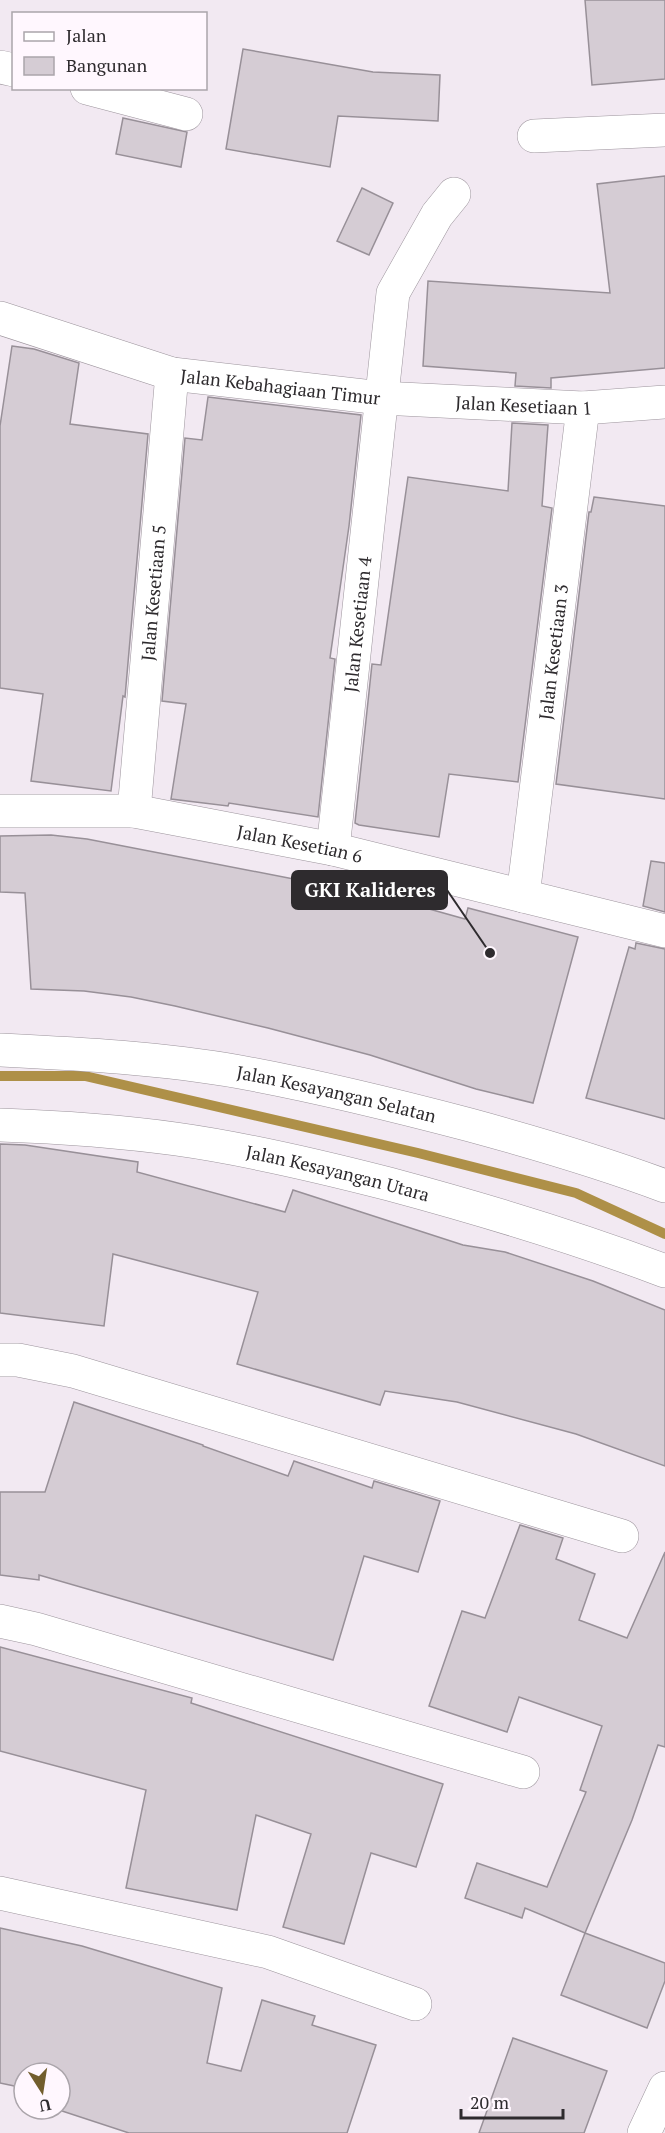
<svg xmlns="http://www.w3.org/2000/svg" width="665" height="2133" font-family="'PT Serif',serif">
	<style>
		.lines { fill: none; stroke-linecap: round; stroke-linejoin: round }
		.stream { stroke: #ae9048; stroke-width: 10 }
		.building { fill: #d5ccd4; stroke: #989098; stroke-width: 1.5 }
		.minor-casing { stroke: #9c949c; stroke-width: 34 }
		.minor { stroke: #fff; stroke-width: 33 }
		.labels { text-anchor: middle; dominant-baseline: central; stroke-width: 4.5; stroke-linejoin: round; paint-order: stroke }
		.street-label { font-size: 18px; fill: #2e2b2e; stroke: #fff7fe }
		.leader { fill: none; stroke: #2e2b2e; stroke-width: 2 }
		.callout-dot { fill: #2e2b2e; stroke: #fff7fe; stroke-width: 2 }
		.callout { fill: #2e2b2e; stroke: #2e2b2e; stroke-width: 2 }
		.callout-label { font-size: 20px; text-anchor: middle; font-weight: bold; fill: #fff }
	</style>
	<rect width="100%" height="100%" fill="#f2e9f2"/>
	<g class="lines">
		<polyline class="stream" points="0,1076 85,1076 418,1153 576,1193 665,1234"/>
	</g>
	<g class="building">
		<polygon points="585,0 665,0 665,79 592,85"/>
		<polygon points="243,49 373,72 440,75 438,121 338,116 330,167 226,149"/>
		<polygon points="123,118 187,132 181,167 116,154"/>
		<polygon points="665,176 665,368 551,378 551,388 515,386 516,373 423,366 428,281 610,293 597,184"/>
		<polygon points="362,188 393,203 369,255 337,241"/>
		<polygon points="12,346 34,349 79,363 70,424 148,434 125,697 123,696 111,791 31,781 43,694 0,688 0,426"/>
		<polygon points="208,397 361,415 349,526 330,658 335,659 318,817 229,803 228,806 171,799 186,704 162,701 185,438 202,440"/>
		<polygon points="512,423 548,425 542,506 552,508 518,782 449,774 439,837 359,825 355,823 372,664 381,665 408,477 508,491"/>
		<polygon points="594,497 665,506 665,799 556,784 589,512 591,512"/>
		<polygon points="51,835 87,839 309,882 365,891 465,919 468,908 578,937 533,1103 476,1089 370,1055 268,1028 175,1006 131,997 84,991 31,989 25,893 0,892 0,836"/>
		<polygon points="651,861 665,863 665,912 643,906"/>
		<polygon points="636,943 665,949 665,1119 586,1098 629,947 635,949"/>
		<polygon points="0,1144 25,1145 138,1162 137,1172 285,1212 293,1190 463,1245 505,1252 593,1281 665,1310 665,1466 576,1434 457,1402 385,1391 380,1405 237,1364 258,1292 113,1254 104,1326 0,1313"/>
		<polygon points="74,1402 203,1445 203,1446 288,1476 294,1461 372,1488 374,1481 440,1501 418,1572 364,1556 333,1660 39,1575 39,1580 0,1575 0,1492 45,1492"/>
		<polygon points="520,1525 563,1538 556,1559 595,1574 579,1620 627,1638 665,1552 665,1747 658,1745 632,1820 585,1933 525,1908 522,1918 465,1898 477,1863 547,1887 586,1792 580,1790 602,1726 519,1697 507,1732 429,1706 462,1611 485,1618"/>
		<polygon points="0,1647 192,1698 191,1703 443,1784 416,1867 371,1853 344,1944 283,1927 311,1834 256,1815 237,1910 126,1888 146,1790 0,1751"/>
		<polygon points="0,1928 82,1946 222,1988 207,2063 241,2071 262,2000 315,2016 312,2025 376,2045 347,2133 129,2133 56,2109 60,2109 60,2073 24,2073 24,2088 0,2083"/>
		<polygon points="585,1933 665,1963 665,1981 647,2028 561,1995"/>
		<polygon points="513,2038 607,2071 584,2133 479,2133"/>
	</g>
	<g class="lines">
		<defs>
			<g id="minor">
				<polyline points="0,67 14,70"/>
				<polyline points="87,88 186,114"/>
				<polyline points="534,136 665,130"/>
				<path id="s1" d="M0,318L172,374L381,398L583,408L665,402"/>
				<path id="s2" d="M0,811H134L333,849L665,931"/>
				<path id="s3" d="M134,811L172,374"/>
				<path id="s4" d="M333,849L393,293L437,215L454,194"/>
				<path id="s5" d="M523,896L583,408"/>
				<path id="s6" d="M0,1050C80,1054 161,1058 240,1072C317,1086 394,1105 470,1125C536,1143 601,1162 665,1186"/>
				<path id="s7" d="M0,1125C59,1127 117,1131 176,1139C248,1149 319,1166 389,1184C482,1209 575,1237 665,1271"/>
				<polyline points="0,1360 18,1360 73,1371 622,1536"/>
				<polyline points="0,1621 36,1629 523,1772"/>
				<polyline points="0,1893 268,1952 415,2004"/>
				<polyline points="644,2133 665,2088"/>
			</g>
		</defs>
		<use href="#minor" class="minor-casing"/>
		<use href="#minor" class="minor"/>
	</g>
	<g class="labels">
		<g class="street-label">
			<text stroke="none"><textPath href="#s1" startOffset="290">Jalan Kebahagiaan Timur</textPath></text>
			<text stroke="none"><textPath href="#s1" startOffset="534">Jalan Kesetiaan 1</textPath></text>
			<text stroke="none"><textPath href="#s3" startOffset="219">Jalan Kesetiaan 5</textPath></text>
			<text stroke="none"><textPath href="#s4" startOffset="226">Jalan Kesetiaan 4</textPath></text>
			<text stroke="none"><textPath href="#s5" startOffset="246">Jalan Kesetiaan 3</textPath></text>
			<text stroke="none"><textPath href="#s2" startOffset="303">Jalan Kesetian 6</textPath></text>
			<text stroke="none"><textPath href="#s6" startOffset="340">Jalan Kesayangan Selatan</textPath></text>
			<text stroke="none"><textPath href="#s7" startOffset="342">Jalan Kesayangan Utara</textPath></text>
		</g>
	</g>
	<path class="leader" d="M490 953L447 890"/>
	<circle class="callout-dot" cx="490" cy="953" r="6"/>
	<rect class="callout" x="292" y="871" width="155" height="38" rx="6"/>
	<g class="callout-label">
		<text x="370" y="897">GKI Kalideres</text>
	</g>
	<rect x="12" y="12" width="195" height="78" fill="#fff7fe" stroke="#aba5ab" stroke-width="1.5"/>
	<rect x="24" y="32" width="30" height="9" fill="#ffffff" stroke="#aba5ab" stroke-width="1.5"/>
	<text x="66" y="42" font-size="18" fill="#2e2b2e">Jalan</text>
	<rect x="24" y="57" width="30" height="18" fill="#d5ccd4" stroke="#aba5ab" stroke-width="1.5"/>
	<text x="66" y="72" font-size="18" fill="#2e2b2e">Bangunan</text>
	<g transform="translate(42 2091) rotate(168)"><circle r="28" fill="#fff7fe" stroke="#aba5ab" stroke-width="1.5"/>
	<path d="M0-4.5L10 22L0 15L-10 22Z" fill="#725e2d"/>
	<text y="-9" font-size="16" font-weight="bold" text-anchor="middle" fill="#2e2b2e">U</text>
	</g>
	<path d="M461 2109v9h102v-9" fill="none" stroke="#2e2b2e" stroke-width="3"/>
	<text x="470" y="2109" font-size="18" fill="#2e2b2e" stroke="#fff7fe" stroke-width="4.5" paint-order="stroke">20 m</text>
</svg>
